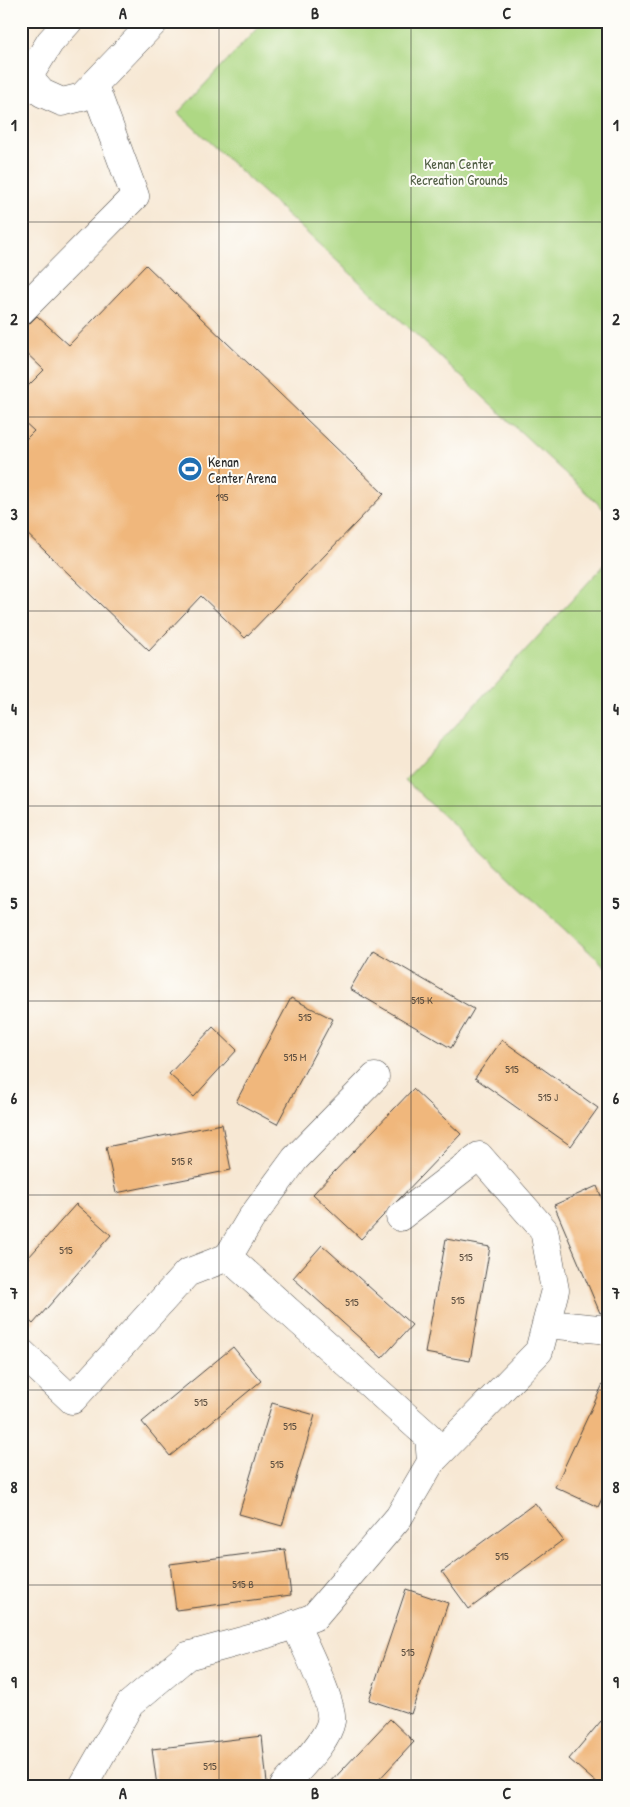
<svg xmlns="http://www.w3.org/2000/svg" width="630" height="1807" font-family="'Patrick Hand',sans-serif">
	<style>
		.park { fill: #aed884; stroke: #6c8258 }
		.building { fill: #f0b77c }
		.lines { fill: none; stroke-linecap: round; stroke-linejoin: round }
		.minor-casing { stroke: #4a4744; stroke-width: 29 }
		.minor { stroke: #fff; stroke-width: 28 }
		.grid { fill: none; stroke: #2b2b2b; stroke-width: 1; stroke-opacity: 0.55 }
		.labels { text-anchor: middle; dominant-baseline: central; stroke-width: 4; stroke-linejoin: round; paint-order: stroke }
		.number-label { font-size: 11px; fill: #5c4e3f }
		.park-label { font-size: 14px; fill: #525f46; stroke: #fdfcf7 }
		.poi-label { font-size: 14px; fill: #2b2b2b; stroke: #fdfcf7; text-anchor: start }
		.neatline { fill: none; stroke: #2b2b2b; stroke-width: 2 }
		.grid-label { font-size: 16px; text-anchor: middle; font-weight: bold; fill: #2b2b2b }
	</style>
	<rect width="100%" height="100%" fill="#fdfcf7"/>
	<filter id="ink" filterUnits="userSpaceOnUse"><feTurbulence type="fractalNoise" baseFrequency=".02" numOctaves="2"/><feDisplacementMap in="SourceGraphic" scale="10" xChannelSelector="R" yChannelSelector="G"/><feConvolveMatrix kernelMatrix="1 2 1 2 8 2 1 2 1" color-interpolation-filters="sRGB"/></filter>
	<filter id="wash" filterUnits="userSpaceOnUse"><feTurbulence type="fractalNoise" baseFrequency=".0096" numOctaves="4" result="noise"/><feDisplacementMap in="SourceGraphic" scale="20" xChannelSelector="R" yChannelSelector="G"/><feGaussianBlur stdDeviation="1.12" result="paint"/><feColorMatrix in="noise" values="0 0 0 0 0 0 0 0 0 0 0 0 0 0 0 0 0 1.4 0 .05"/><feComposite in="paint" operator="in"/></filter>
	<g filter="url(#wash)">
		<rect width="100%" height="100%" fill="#f7e8d4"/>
		<g class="park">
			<polygon points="264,21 609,21 609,514 178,113"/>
			<polygon points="609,560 609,970 405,780"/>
		</g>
		<g id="blocks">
			<g class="building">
				<polygon points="146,265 384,494 245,638 201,596 149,651 21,528 21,444 34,431 21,419 21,393 44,370 21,348 21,332 37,316 69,345"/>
				<polygon points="373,950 474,1009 451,1048 350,989"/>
				<polygon points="291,998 333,1019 277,1124 236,1102"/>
				<polygon points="213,1027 237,1050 194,1097 169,1074"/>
				<polygon points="502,1040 598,1108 571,1146 475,1078"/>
				<polygon points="413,1089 461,1134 361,1239 313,1194"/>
				<polygon points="222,1124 231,1170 116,1193 106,1147"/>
				<polygon points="597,1186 609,1215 609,1310 600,1313 554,1205"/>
				<polygon points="76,1204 111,1235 33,1324 21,1313 21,1266"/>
				<polygon points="446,1239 490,1247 470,1361 425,1353"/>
				<polygon points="322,1245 412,1325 382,1358 293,1278"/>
				<polygon points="233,1347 261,1381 170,1456 142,1422"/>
				<polygon points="603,1384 609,1386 609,1484 598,1507 555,1487"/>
				<polygon points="272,1403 315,1415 282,1526 239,1514"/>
				<polygon points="535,1503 563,1540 469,1609 442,1572"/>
				<polygon points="285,1549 291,1595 176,1610 170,1564"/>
				<polygon points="406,1589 448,1603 411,1714 369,1700"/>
				<polygon points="390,1719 414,1742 373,1786 327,1786"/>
				<polygon points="601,1721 609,1728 609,1786 600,1786 569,1759"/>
				<polygon points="262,1736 267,1783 248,1786 157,1786 152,1749"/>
			</g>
		</g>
	</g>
	<g filter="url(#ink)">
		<use href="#blocks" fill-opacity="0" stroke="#4a4744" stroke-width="1"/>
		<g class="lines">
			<defs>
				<g id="minor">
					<polyline points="28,77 42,93 62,102 82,97 155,21"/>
					<polyline points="21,89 50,42 69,21"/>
					<polyline points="21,311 135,196 94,85"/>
					<polyline points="400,1217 479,1156 544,1230 555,1290 539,1351 431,1462"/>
					<polyline points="228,1257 250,1220 295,1159 375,1077"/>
					<polyline points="547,1324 609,1330"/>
					<polyline points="21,1352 72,1400 187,1273 228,1257 429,1437 431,1462 399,1517 314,1617 271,1633 187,1656 130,1704 83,1786"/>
					<path d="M284,1786C297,1770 328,1741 331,1721C334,1703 303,1643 295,1624"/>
				</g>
			</defs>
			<use href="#minor" class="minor-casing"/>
			<use href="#minor" class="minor"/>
		</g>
	</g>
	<path class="grid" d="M219,21V1786M411,21V1786M21,222H609M21,417H609M21,611H609M21,806H609M21,1001H609M21,1195H609M21,1390H609M21,1585H609"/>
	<defs>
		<symbol id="stadium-disc" viewBox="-11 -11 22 22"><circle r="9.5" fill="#1f6fb2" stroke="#fdfcf7"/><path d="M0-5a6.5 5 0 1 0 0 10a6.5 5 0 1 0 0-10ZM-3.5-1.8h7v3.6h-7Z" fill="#fff"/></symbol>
	</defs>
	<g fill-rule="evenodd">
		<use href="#stadium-disc" x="176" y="455" width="28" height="28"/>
	</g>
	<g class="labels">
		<g class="number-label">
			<text x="222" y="497">195</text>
			<text x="422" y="1000">515 K</text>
			<text x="305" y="1017">515</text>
			<text x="295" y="1057">515 M</text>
			<text x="512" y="1069">515</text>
			<text x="548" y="1097">515 J</text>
			<text x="182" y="1161">515 R</text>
			<text x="66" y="1250">515</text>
			<text x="466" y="1257">515</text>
			<text x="458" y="1300">515</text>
			<text x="352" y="1302">515</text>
			<text x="201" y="1402">515</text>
			<text x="290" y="1426">515</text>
			<text x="277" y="1464">515</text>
			<text x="502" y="1556">515</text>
			<text x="243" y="1584">515 B</text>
			<text x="408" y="1652">515</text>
			<text x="210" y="1766">515</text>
		</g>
		<g class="park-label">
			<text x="459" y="163">Kenan Center<tspan x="459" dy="16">Recreation Grounds</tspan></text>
		</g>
		<g class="poi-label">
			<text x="208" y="461">Kenan<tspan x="208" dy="16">Center Arena</tspan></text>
		</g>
	</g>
	<rect width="630" height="1807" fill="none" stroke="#fdfcf7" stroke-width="55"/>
	<rect x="28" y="28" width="574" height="1752" class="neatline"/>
	<g class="grid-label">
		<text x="123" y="19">A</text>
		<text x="315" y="19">B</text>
		<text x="507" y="19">C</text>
		<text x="14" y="131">1</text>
		<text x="616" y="131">1</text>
		<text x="14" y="325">2</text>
		<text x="616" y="325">2</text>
		<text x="14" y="520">3</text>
		<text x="616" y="520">3</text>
		<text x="14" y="715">4</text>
		<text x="616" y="715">4</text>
		<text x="14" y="909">5</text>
		<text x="616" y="909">5</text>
		<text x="14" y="1104">6</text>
		<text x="616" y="1104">6</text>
		<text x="14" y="1299">7</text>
		<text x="616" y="1299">7</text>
		<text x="14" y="1493">8</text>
		<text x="616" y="1493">8</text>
		<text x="14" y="1688">9</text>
		<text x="616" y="1688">9</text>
		<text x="123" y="1799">A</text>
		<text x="315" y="1799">B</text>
		<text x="507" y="1799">C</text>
	</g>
</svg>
